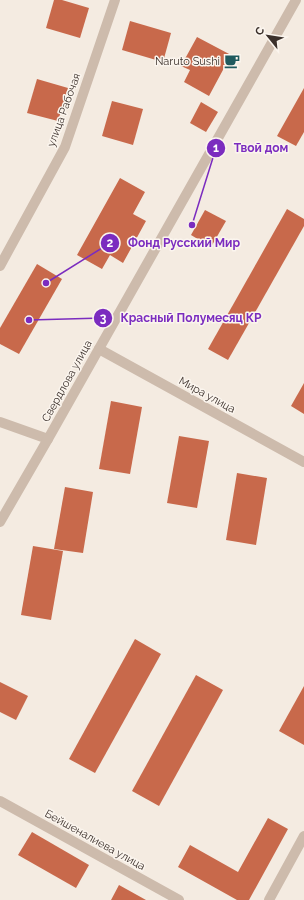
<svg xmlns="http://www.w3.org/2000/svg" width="304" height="900" font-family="Raleway,sans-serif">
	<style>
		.building { fill: #c8694b }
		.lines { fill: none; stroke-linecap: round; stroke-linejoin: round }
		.minor { stroke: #cdbbac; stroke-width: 10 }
		.tertiary { stroke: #cdbbac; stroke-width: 10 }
		.labels { text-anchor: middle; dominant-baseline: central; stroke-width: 3; stroke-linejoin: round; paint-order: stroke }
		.poi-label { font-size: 11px; fill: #3b302b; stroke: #fbf5ee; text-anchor: end }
		.street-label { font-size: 11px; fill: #3b302b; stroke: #fbf5ee }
		.leader { fill: none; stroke: #7b2cbf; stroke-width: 1.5 }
		.callout-dot { fill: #7b2cbf; stroke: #fbf5ee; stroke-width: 1.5 }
		.mark-label { font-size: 12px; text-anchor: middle; font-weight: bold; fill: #fff }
		.callout-label { font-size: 12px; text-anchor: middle; font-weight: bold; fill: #7b2cbf; stroke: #fbf5ee; stroke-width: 3; stroke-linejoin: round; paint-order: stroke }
	</style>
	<rect width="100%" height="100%" fill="#f4ebe1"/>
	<g class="building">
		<polygon points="54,0 62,0 89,8 80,38 46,28"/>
		<polygon points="130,21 171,33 163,62 122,50"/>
		<polygon points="197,37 231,55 209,96 184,82 190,70 181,66"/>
		<polygon points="37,79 68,88 58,121 27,113"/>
		<polygon points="304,88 304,132 296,146 277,136"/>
		<polygon points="112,101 143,109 133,145 102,136"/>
		<polygon points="201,102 218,112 206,132 190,123"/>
		<polygon points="120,178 145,192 133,214 146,221 123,263 110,255 102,269 77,255"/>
		<polygon points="287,209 304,219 304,226 228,360 208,349"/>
		<polygon points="205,210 226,221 211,247 191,235"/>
		<polygon points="37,264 62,279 19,354 0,344 0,328"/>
		<polygon points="304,383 304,414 291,406"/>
		<polygon points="111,401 142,407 130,474 99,469"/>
		<polygon points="179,436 209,441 197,508 167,503"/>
		<polygon points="237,473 267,478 256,545 226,540"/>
		<polygon points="65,487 93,492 83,553 54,549"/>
		<polygon points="33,546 63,551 51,620 21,615"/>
		<polygon points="135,639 161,654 95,773 69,759"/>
		<polygon points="196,675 223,690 159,806 132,791"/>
		<polygon points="0,682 28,696 16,720 0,712"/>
		<polygon points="304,686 304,745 279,731"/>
		<polygon points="268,818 288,829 249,900 237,900 178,867 190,845 238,872"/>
		<polygon points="32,832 89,865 76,888 18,855"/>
		<polygon points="119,885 146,900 111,900"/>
	</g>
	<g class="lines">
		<g class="minor">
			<polyline points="0,266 65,147 115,0"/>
			<polyline points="0,422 48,439"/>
		</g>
		<g class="tertiary">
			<polyline points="99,349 304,462"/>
			<polyline points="0,522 48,439 296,0"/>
			<polyline points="0,801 179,900"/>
			<polyline points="269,900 304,836"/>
		</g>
	</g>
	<defs>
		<symbol id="cafe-bare" viewBox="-9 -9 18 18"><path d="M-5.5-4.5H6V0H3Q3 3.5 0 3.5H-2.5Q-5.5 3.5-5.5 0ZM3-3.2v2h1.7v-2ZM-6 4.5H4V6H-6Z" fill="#1f5a5e" stroke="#fbf5ee" stroke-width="2.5" paint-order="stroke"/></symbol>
	</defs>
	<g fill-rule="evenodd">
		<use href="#cafe-bare" x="221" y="50" width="22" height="22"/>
	</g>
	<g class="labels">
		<g class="poi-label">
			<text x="220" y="61">Naruto Sushi</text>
		</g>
		<g class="street-label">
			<text transform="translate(64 110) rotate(-70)">улица Рабочая</text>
			<text transform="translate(67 381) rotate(-61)">Свердлова улица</text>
			<text transform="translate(207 395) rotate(29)">Мира улица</text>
			<text transform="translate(95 840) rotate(29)">Бейшеналиева улица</text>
		</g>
	</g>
	<path class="leader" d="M192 225L216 148M46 283L110 243M29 320L103 318"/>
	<g class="callout-dot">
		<circle cx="192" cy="225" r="4"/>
		<circle cx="46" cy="283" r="4"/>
		<circle cx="29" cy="320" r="4"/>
		<circle cx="216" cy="148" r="10"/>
		<circle cx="110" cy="243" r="10"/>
		<circle cx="103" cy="318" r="10"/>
	</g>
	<g class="mark-label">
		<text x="216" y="152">1</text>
		<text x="110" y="247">2</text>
		<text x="103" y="322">3</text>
	</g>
	<g class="callout-label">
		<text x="261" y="152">Твой дом</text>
		<text x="184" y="247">Фонд Русский Мир</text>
		<text x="191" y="322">Красный Полумесяц КР</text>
	</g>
	<g transform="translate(268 36) rotate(300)" stroke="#fbf5ee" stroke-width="3" paint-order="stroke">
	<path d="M0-3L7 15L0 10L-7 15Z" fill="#3b302b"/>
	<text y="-6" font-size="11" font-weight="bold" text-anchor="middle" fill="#3b302b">С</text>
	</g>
</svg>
